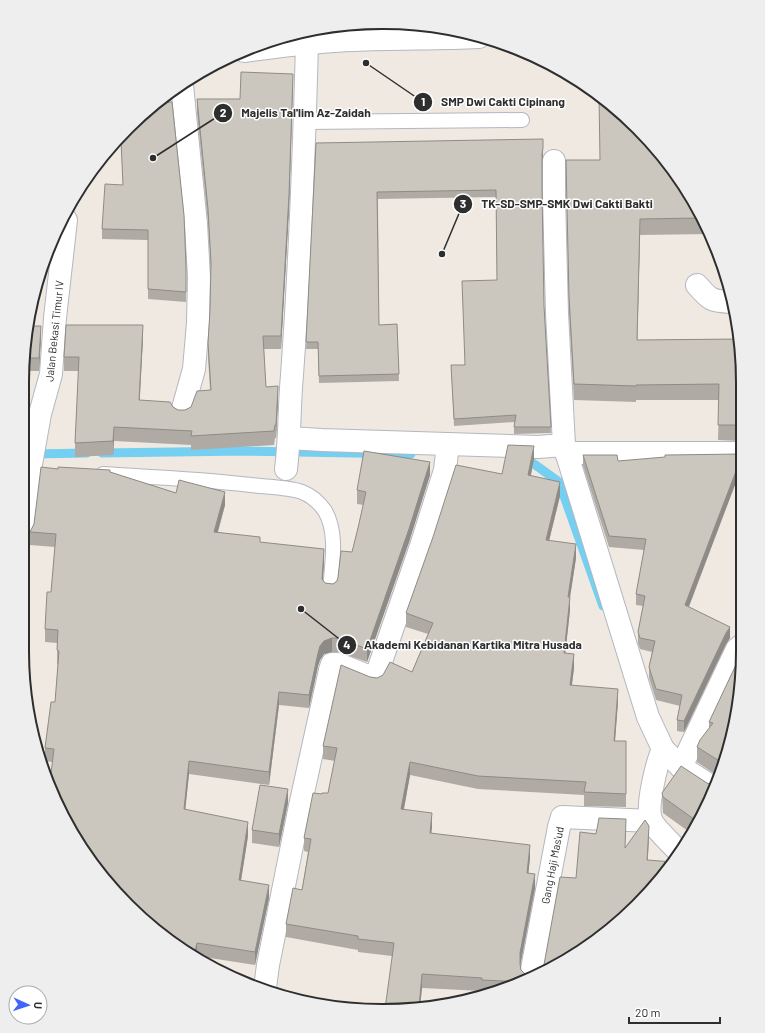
<svg xmlns="http://www.w3.org/2000/svg" width="765" height="1033" font-family="Barlow,sans-serif">
	<style>
		.lines { fill: none; stroke-linecap: round; stroke-linejoin: round }
		.stream { stroke: #75cff0; stroke-width: 9 }
		.service-casing { stroke: #b4b7c1; stroke-width: 16 }
		.minor-casing { stroke: #b4b7c1; stroke-width: 24 }
		.tertiary-casing { stroke: #b4b7c1; stroke-width: 24 }
		.service { stroke: #fff; stroke-width: 14 }
		.minor { stroke: #fff; stroke-width: 22 }
		.tertiary { stroke: #fff; stroke-width: 22 }
		.wall { fill: #afaba4 }
		.shaded-wall { fill: #8e8b86 }
		.building { fill: #cbc7bf; stroke: #8e8b86 }
		.labels { text-anchor: middle; dominant-baseline: central; stroke-width: 3; stroke-linejoin: round; paint-order: stroke }
		.street-label { font-size: 11px; fill: #2e2e2e; stroke: #fff }
		.rim { fill: none; stroke: #2e2e2e; stroke-width: 2 }
		.leader { fill: none; stroke: #2e2e2e; stroke-width: 1.5 }
		.callout-dot { fill: #2e2e2e; stroke: #fff; stroke-width: 1.5 }
		.mark-label { font-size: 12px; text-anchor: middle; font-weight: bold; fill: #fff }
		.callout-label { font-size: 12px; text-anchor: middle; font-weight: bold; fill: #2e2e2e; stroke: #fff; stroke-width: 3; stroke-linejoin: round; paint-order: stroke }
	</style>
	<rect width="100%" height="100%" fill="#efe9e1"/>
	<g class="lines">
		<g class="stream">
			<polyline points="102,453 245,451 411,454"/>
			<polyline points="32,454 87,453"/>
			<polyline points="523,456 559,482 603,606"/>
		</g>
		<defs>
			<g id="service">
				<polyline points="305,122 522,120"/>
				<path d="M103,474C153,477 202,479 251,485C266,487 288,487 302,492C312,496 319,502 325,511C338,533 332,564 330,589"/>
			</g>
			<g id="minor">
				<polyline points="355,40 356,23"/>
				<polyline points="554,161 554,197 557,313 564,445 648,717 663,749 681,767 714,788"/>
				<path d="M697,285C710,300 711,301 731,302"/>
				<polyline points="182,412 194,369 198,323 199,277 196,224 182,85"/>
				<polyline points="289,438 322,440 538,447 564,445"/>
				<polyline points="566,453 741,453"/>
				<path d="M286,469C290,438 289,407 292,375C300,265 304,154 307,43"/>
				<path d="M663,749C657,762 646,806 651,819C653,827 673,845 679,852"/>
				<polyline points="681,767 737,649 742,645"/>
				<polyline points="532,977 532,969 559,827 562,817 651,821"/>
				<polyline points="265,988 268,965 300,806 330,670 332,664 338,664 375,679 421,546 445,470 448,444"/>
			</g>
			<g id="tertiary">
				<path d="M244,51C281,46 317,41 354,40C395,38 437,39 479,37"/>
				<polyline points="22,536 30,470 40,414 51,374 55,318 66,220"/>
			</g>
		</defs>
		<use href="#service" class="service-casing"/>
		<use href="#minor" class="minor-casing"/>
		<use href="#tertiary" class="tertiary-casing"/>
		<use href="#service" class="service"/>
		<use href="#minor" class="minor"/>
		<use href="#tertiary" class="tertiary"/>
	</g>
	<g class="wall">
		<polygon points="293,87 289,209 281,349 264,349 266,387 278,400 276,438 275,438 274,445 191,450 191,445 114,441 113,455 75,457 75,443 79,371 64,371 64,357 143,339 139,400 173,407 178,410 185,410 191,407 210,390 208,357 208,343 210,310 211,273 208,223 197,113 197,99 240,99"/>
		<polygon points="157,103 186,267 186,302 148,299 148,240 102,239 102,229 123,185 121,141"/>
		<polygon points="316,143 543,155 542,161 542,190 544,306 551,433 514,434 514,427 515,422 454,426 451,365 465,365 497,280 496,197 378,199 379,325 397,324 399,381 319,383 318,349 306,349"/>
		<polygon points="566,160 669,163 709,234 640,235 637,340 740,339 741,441 718,440 719,400 636,400 636,402 574,400 569,313"/>
		<polygon points="41,274 40,292 34,292 34,289"/>
		<polygon points="41,338 39,371 30,371 27,414 23,413 23,359"/>
		<polygon points="741,454 741,469 689,607 730,638 726,644 684,732 677,731 677,720 680,706 656,700 649,678 649,667 652,652 640,649 638,643 638,632 643,606 636,605 636,594 644,550 609,547 583,466 583,455 618,461"/>
		<polygon points="534,459 531,475 560,496 549,541 576,558 570,597 570,610 565,653 574,668 572,685 618,702 615,741 626,741 626,807 584,806 584,795 478,789 410,775 404,810 432,827 431,833 530,858 528,874 535,888 520,965 521,970 526,975 532,976 534,976 520,984 482,993 482,991 422,988 420,1007 406,1010 392,956 358,952 358,950 286,937 286,924 302,890 308,852 304,851 304,838 322,794 328,793 335,761 323,759 323,746 370,677 377,678 412,672 428,634 406,627 406,613 502,474"/>
		<polygon points="58,469 110,472 176,493 225,505 218,532 260,542 324,562 323,580 325,583 333,584 337,581 352,552 358,528 364,505 357,504 357,490 430,475 409,542 367,662 338,652 332,652 324,654 320,660 318,666 309,708 279,705 269,785 189,774 185,810 248,836 241,880 269,898 255,965 197,956 145,921 52,762 45,761 45,748 55,702 58,664 57,664 57,643 45,642 45,629 51,592 55,547 30,545 30,532 34,524"/>
		<polygon points="742,674 724,766 719,777 697,762 697,747 709,729 709,722"/>
		<polygon points="707,783 713,785 716,784 695,831 692,834 663,813 662,793"/>
		<polygon points="288,803 279,847 252,843 252,830"/>
	</g>
	<g class="shaded-wall">
		<polygon points="293,74 289,209 281,349 281,336"/>
		<polygon points="543,148 543,155 542,161 542,154"/>
		<polygon points="640,219 640,235 637,355 637,340"/>
		<polygon points="41,274 40,292 40,276"/>
		<polygon points="143,325 143,339 139,414 139,400"/>
		<polygon points="41,326 41,338 39,371 39,358"/>
		<polygon points="30,358 30,371 27,414 27,401"/>
		<polygon points="278,386 278,400 276,438 276,425"/>
		<polygon points="114,427 114,441 113,455 113,441"/>
		<polygon points="534,446 534,459 528,488 528,475"/>
		<polygon points="741,458 741,469 685,616 685,605"/>
		<polygon points="430,462 430,475 409,542 367,662 367,649"/>
		<polygon points="560,482 560,496 546,553 546,540"/>
		<polygon points="225,492 225,505 214,545 214,532"/>
		<polygon points="576,544 576,558 568,610 568,597"/>
		<polygon points="324,549 324,562 322,592 322,579"/>
		<polygon points="570,597 570,610 564,666 564,653"/>
		<polygon points="730,627 730,638 726,644 684,732 684,721 726,633"/>
		<polygon points="332,638 332,652 324,654 320,660 318,666 309,708 309,695 318,653 320,646 324,641"/>
		<polygon points="574,654 574,668 570,698 570,685"/>
		<polygon points="618,689 618,702 614,754 614,741"/>
		<polygon points="279,692 279,705 269,785 269,772"/>
		<polygon points="189,761 189,774 184,822 184,809"/>
		<polygon points="410,762 410,775 401,823 401,809"/>
		<polygon points="288,789 288,803 279,847 279,834"/>
		<polygon points="432,813 432,827 430,846 430,833"/>
		<polygon points="248,822 248,836 239,893 239,880"/>
		<polygon points="649,826 649,839 647,873 647,860"/>
		<polygon points="530,845 530,858 527,887 527,873"/>
		<polygon points="535,874 535,888 520,967 520,953"/>
		<polygon points="269,885 269,898 255,965 255,952"/>
		<polygon points="197,943 197,956 194,955"/>
		<polygon points="422,974 422,988 420,1007 419,1007"/>
	</g>
	<g class="building">
		<polygon points="241,72 293,74 289,195 281,336 263,336 266,387 278,386 276,425 275,425 274,431 191,436 192,431 114,427 113,441 75,443 79,357 64,357 66,325 143,325 139,400 170,402 173,407 178,410 185,410 191,407 197,391 211,390 208,343 210,310 211,263 208,209 197,99 240,99"/>
		<polygon points="599,96 620,112 669,163 700,218 640,219 637,340 740,339 740,425 718,425 719,384 636,385 636,386 574,384 569,297 566,160 600,160"/>
		<polygon points="172,102 184,215 186,267 186,292 148,289 148,230 102,229 105,184 123,185 121,141 157,103"/>
		<polygon points="543,139 543,148 542,154 542,190 544,306 551,427 514,427 516,415 454,419 451,365 465,365 462,281 497,280 496,190 377,192 379,325 397,324 399,374 319,376 318,342 306,342 316,143"/>
		<polygon points="28,326 41,326 39,358 30,358 27,401 23,401 23,359"/>
		<polygon points="508,445 534,446 528,475 560,482 546,540 576,544 568,597 570,597 564,653 574,654 570,685 618,689 614,741 626,741 626,794 584,792 586,782 478,776 410,762 401,809 432,813 430,833 530,845 527,873 535,874 520,953 520,964 521,970 526,975 532,976 534,976 524,982 482,980 482,978 422,974 419,1007 406,1010 385,1009 394,943 358,939 358,936 286,924 293,888 302,890 311,839 304,838 313,793 322,794 322,793 328,793 337,748 323,746 341,665 370,677 377,678 383,675 390,662 412,672 433,623 406,613 433,537 456,465 502,474"/>
		<polygon points="364,451 430,462 409,529 367,649 338,638 332,638 324,641 320,646 318,653 309,695 279,692 269,772 189,761 184,809 248,822 239,880 269,885 255,952 197,943 194,955 167,937 168,935 164,934 145,921 70,831 50,781 54,749 45,748 51,702 55,702 59,651 57,650 58,630 45,629 47,592 51,592 56,534 30,532 34,524 41,467 58,469 58,467 110,470 110,472 176,493 179,480 225,492 214,532 260,537 260,542 324,549 322,579 325,583 333,584 337,581 338,577 341,551 352,552 358,528 366,492 357,490"/>
		<polygon points="741,454 741,458 685,605 730,627 726,633 684,721 677,720 682,695 656,689 649,667 655,641 640,638 638,632 645,596 636,594 646,539 609,536 583,455 617,455 618,461 665,457 665,455"/>
		<polygon points="742,652 742,674 724,765 721,762 697,747 700,740 713,723 709,722"/>
		<polygon points="681,766 707,783 713,785 716,784 700,819 698,822 663,797 662,793"/>
		<polygon points="260,785 288,789 279,834 252,830"/>
		<polygon points="599,818 626,819 625,848 645,820 649,826 647,860 673,862 654,888 602,937 541,972 543,970 560,877 576,878 580,832 596,834"/>
	</g>
	<g class="labels">
		<g class="street-label">
			<text transform="translate(54 331) rotate(-84)">Jalan Bekasi Timur IV</text>
			<text transform="translate(552 865) rotate(-79)">Gang Haji Mas'ud</text>
		</g>
	</g>
	<path d="M0 0H765V1033H0ZM382 29H383A353 353 0 0 1 736 382V651A353 353 0 0 1 383 1004H382A353 353 0 0 1 29 651V382A353 353 0 0 1 382 29Z" fill="#eee" fill-rule="evenodd"/>
	<path class="rim" d="M382 29H383A353 353 0 0 1 736 382V651A353 353 0 0 1 383 1004H382A353 353 0 0 1 29 651V382A353 353 0 0 1 382 29Z"/>
	<path class="leader" d="M366 63L423 102M153 158L223 113M442 254L463 204M301 609L347 645"/>
	<g class="callout-dot">
		<circle cx="366" cy="63" r="4"/>
		<circle cx="153" cy="158" r="4"/>
		<circle cx="442" cy="254" r="4"/>
		<circle cx="301" cy="609" r="4"/>
		<circle cx="423" cy="102" r="10"/>
		<circle cx="223" cy="113" r="10"/>
		<circle cx="463" cy="204" r="10"/>
		<circle cx="347" cy="645" r="10"/>
	</g>
	<g class="mark-label">
		<text x="423" y="106">1</text>
		<text x="223" y="117">2</text>
		<text x="463" y="208">3</text>
		<text x="347" y="649">4</text>
	</g>
	<g class="callout-label">
		<text x="503" y="106">SMP Dwi Cakti Cipinang</text>
		<text x="306" y="117">Majelis Tal'lim Az-Zaidah</text>
		<text x="567" y="208">TK-SD-SMP-SMK Dwi Cakti Bakti</text>
		<text x="473" y="649">Akademi Kebidanan Kartika Mitra Husada</text>
	</g>
	<g transform="translate(28 1005) rotate(93)"><circle r="19" fill="#ffffff" stroke="#ababab"/>
	<path d="M0-3L7 15L0 10L-7 15Z" fill="#4264fb"/>
	<text y="-6" font-size="11" font-weight="bold" text-anchor="middle" fill="#2e2e2e">U</text>
	</g>
	<path d="M629 1017v6h91v-6" fill="none" stroke="#2e2e2e" stroke-width="2"/>
	<text x="635" y="1017" font-size="12" fill="#2e2e2e" stroke="#ffffff" stroke-width="3" paint-order="stroke">20 m</text>
</svg>
